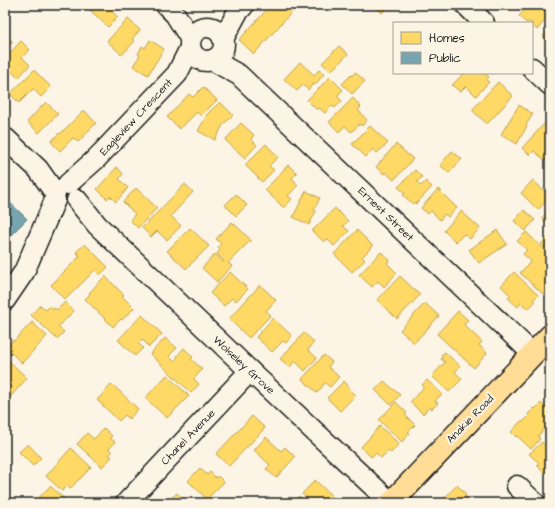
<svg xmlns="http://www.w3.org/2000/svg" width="555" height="508" font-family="'Architects Daughter',sans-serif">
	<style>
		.homes { fill: #ffd966; stroke: #bba050 }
		.public { fill: #76a5af; stroke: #5b7c83 }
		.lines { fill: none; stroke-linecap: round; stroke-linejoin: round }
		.minor-casing { stroke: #1c1c1c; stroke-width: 23 }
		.major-casing { stroke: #1c1c1c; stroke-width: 25 }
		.minor { stroke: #fcf5e5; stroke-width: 20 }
		.major { stroke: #ffdd96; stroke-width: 22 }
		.labels { text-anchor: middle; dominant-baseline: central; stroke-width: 4; stroke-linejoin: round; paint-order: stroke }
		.street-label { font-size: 11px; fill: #1c1c1c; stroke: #fcf5e5 }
	</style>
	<rect width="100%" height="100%" fill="#fcf5e5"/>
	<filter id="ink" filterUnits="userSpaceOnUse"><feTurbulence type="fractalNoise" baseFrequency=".025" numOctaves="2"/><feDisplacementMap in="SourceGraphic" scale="8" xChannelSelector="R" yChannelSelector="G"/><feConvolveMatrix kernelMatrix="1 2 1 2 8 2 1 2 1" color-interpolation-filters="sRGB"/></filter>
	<g filter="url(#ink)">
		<g class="homes">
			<polygon points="95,5 118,5 112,12 118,17 108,27 90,10"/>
			<polygon points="271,5 298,5 254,54 239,40"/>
			<polygon points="374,5 390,5 382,13"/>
			<polygon points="529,5 550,5 550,15 537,30 532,25 532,23 530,23 528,22 526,23 519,16"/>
			<polygon points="128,19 140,30 132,39 135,41 122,55 107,41"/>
			<polygon points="550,31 550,46 543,36"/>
			<polygon points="5,35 13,42 5,50"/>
			<polygon points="150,40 164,49 148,75 133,66 140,55 138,54 142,46 145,48"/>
			<polygon points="21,41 30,50 22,57 30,65 18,78 9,69 5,73 5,54 7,56"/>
			<polygon points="339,46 348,54 331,71 322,63"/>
			<polygon points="300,62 314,75 319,70 324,74 315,85 313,84 308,90 303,85 297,91 284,79"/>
			<polygon points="34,70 51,87 41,97 33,89 19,103 10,94"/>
			<polygon points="355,72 365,81 352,94 342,84 351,75 352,76"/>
			<polygon points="464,73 485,73 489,77 486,80 489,82 476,96 466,86 460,92 452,85"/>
			<polygon points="330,77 343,90 337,96 342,101 335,108 332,106 325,113 319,108 317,110 307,100"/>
			<polygon points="498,82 513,96 487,124 472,110"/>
			<polygon points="203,87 217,100 201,116 197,112 180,129 167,117 189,94 193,97"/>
			<polygon points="353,98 361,107 358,110 367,120 362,126 360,124 351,132 345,126 339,132 329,122"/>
			<polygon points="46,102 58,114 39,133 27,122"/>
			<polygon points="220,102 233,115 223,125 215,140 198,131 208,113"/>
			<polygon points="519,105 533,114 526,125 527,126 517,144 501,134"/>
			<polygon points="84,110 96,123 78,142 73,138 60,151 51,142 59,133 60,134"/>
			<polygon points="241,123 254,135 251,139 257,145 245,158 225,140"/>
			<polygon points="544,124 550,130 549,135 550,136 550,157 546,161 534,151 530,155 522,148"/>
			<polygon points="370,126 388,143 377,153 373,149 366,157 352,144"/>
			<polygon points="266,144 278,157 269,166 274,170 262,182 245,165"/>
			<polygon points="396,144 413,159 394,180 385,172 384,174 376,167"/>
			<polygon points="452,151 462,159 449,173 440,165"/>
			<polygon points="288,165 297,173 292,178 298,185 288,196 292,199 284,208 265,190"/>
			<polygon points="117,167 123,174 119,179 128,188 116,202 110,196 107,199 97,189"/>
			<polygon points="415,170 422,177 417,182 421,186 426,181 432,187 416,204 415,202 413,204 403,195 405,193 398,187"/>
			<polygon points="533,180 546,193 550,189 550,197 538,210 521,193"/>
			<polygon points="185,184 193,192 171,216 181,226 167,240 157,231 151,237 142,228"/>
			<polygon points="136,188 157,208 138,228 130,220 135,214 123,202"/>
			<polygon points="438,189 457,208 448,217 445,214 440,220 431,211 428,214 421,208"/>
			<polygon points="306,191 320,198 314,210 316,211 309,225 293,217"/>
			<polygon points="236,194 247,205 236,216 225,205"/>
			<polygon points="335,208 348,221 343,226 349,231 334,246 327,239 324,242 312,231"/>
			<polygon points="550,209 550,225 542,218"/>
			<polygon points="524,210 535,220 525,231 514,221"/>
			<polygon points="461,211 480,228 470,239 464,234 456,242 444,231"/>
			<polygon points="232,222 251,240 228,263 232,266 217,282 202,268 215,254 223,262 224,261 217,254 220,250 218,247 221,244 216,239"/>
			<polygon points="190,228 209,246 186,269 167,251"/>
			<polygon points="357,230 373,246 362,257 365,260 352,272 334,254"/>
			<polygon points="497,230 507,244 479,263 469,250"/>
			<polygon points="526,232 550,255 550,260 548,262 550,264 550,271 549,272 550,273 550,286 543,294 520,273 531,261 523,254 527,250 517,241"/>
			<polygon points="550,235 550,253 541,244"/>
			<polygon points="85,244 108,267 100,275 95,270 65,300 51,285 80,256 76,252"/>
			<polygon points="381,252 390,260 387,263 397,273 384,287 378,281 372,287 359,275"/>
			<polygon points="230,272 248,289 236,301 232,298 224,306 210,293"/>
			<polygon points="514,272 538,295 533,300 535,302 528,309 521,303 518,307 508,298 511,296 501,286"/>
			<polygon points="105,276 124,295 122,296 134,308 122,320 121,319 113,327 85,299 90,294 89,293"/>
			<polygon points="400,276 420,295 397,319 377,300"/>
			<polygon points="260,285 276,300 266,311 271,315 249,338 229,319"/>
			<polygon points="65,302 74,311 58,327 64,332 57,339 31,315 40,305 46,310 50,306 53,309 55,308 57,310"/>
			<polygon points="425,303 439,316 414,343 400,330"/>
			<polygon points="458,311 468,320 464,325 482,342 479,345 487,353 474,368 437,334"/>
			<polygon points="142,315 162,334 149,347 142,339 138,343 143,348 135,356 118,340"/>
			<polygon points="273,318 292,336 286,343 283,341 272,352 256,337"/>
			<polygon points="32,322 47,336 22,363 6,348 13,340 14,341"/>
			<polygon points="304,333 314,342 308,350 317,358 305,371 295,361 290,367 280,359"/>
			<polygon points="165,338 177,348 169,356 174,361 178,357 177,356 184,348 193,357 191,359 202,369 194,379 199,384 191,393 150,354"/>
			<polygon points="445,352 460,366 455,372 462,379 449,392 432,376 445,362 441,359 443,357 441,355"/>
			<polygon points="324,355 332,362 328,367 339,377 330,387 325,383 317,393 302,379"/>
			<polygon points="5,357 27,378 5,403"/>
			<polygon points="167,375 189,396 167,418 145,398"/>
			<polygon points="427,380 442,394 435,401 438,403 432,409 429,407 423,414 410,402 424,387 422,385"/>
			<polygon points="344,381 350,388 349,389 356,395 340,411 327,398"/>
			<polygon points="384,381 400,395 391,405 375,390"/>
			<polygon points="112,384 138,409 129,419 125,415 119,421 97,400"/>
			<polygon points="396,402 407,413 405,415 415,425 408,432 410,433 402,442 379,420"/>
			<polygon points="541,403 549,411 550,410 550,423 538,436 540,439 531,449 517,436 516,437 511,432 521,421 523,422 529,416 528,414 534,408 535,409"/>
			<polygon points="252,416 265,428 229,466 216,454"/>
			<polygon points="380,426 399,444 391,453 389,450 381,458 376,453 371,457 361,447"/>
			<polygon points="104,428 112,436 110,438 115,442 109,449 112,452 109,455 112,457 102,467 77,444 87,433 94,439"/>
			<polygon points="266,437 281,451 285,447 295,457 276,478 266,469 270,465 254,450"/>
			<polygon points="542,442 550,450 550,468 549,468 544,473 537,465 539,463 529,454"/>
			<polygon points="28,444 41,458 33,466 19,452"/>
			<polygon points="71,448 91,467 80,479 79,479 70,489 67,486 62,491 46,476"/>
			<polygon points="200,468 207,475 210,472 216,478 218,476 224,482 207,499 188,481"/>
			<polygon points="315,480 334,498 329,503 312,503 302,494"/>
			<polygon points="457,485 466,494 465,496 469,500 471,498 476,503 440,503"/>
			<polygon points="50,486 69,503 34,503"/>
			<polygon points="177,493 185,501 188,497 194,503 166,503"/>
			<polygon points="299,496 306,503 284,503 289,498 293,503"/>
		</g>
		<polygon class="public" points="5,198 27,219 5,241"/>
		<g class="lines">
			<defs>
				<g id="minor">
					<polyline points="166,5 175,14 190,38"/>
					<polyline points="466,5 484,23"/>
					<circle cx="207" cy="44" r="17"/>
					<polyline points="223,39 237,13 244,5"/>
					<polyline points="212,60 239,75 533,354"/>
					<polyline points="532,68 550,85"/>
					<polyline points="5,138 38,169 55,193"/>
					<polyline points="68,184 96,159 177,74 190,48"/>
					<polyline points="77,200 97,225 250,371 391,503"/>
					<polyline points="5,300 24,272 55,200"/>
					<polyline points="517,486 535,503"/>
					<polyline points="126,503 250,371"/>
				</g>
				<polyline id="major" points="391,503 550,336"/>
			</defs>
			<use href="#minor" class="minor-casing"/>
			<use href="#major" class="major-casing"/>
			<use href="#minor" class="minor"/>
			<use href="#major" class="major"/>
		</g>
	</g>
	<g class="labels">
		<g class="street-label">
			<text transform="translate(136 117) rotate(-47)">Eagleview Crescent</text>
			<text transform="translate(386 214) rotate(44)">Ernest Street</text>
			<text transform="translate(244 365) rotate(43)">Wolseley Grove</text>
			<text transform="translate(470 419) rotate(-46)">Anakie Road</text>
			<text transform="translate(188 437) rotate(-46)">Chanel Avenue</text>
		</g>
	</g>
	<rect width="555" height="508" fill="none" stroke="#fcf5e5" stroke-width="20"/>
	<rect x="10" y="10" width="535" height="488" fill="none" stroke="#1c1c1c" stroke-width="1.5" filter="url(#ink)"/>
	<rect x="393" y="22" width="140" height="52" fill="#fcf5e5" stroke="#a29e95"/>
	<rect x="401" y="32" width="20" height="12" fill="#ffd966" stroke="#a29e95"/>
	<text x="429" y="42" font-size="12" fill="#1c1c1c">Homes</text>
	<rect x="401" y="52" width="20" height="12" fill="#76a5af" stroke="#a29e95"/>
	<text x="429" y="62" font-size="12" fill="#1c1c1c">Public</text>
</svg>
